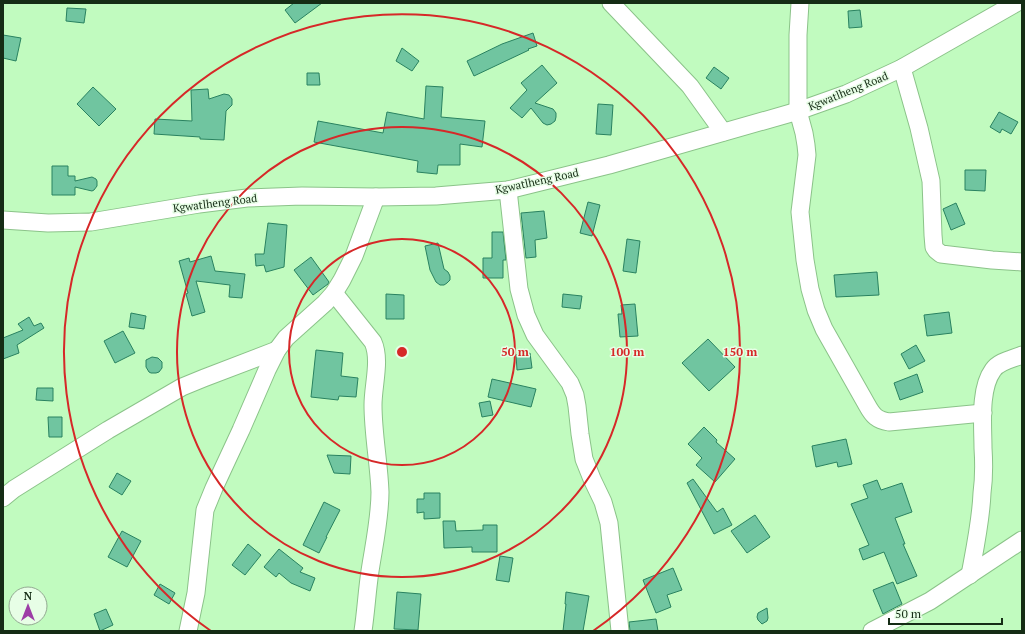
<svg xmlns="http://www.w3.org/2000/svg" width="1025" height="634" font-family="'PT Serif',serif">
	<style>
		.building { fill: #70c5a0; stroke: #298260 }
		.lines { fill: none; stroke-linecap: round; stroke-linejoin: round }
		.minor-casing { stroke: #8bc389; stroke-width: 19 }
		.minor { stroke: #fff; stroke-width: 17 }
		.ring { fill: none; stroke: #d62828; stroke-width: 2 }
		.labels { text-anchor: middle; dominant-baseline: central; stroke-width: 3; stroke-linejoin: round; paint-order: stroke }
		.street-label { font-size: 11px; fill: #152c15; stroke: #e7fee6 }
		.centre { fill: #d62828; stroke: #e7fee6; stroke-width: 2 }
		.ring-label { font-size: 12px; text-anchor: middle; font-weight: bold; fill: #d62828; stroke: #e7fee6; stroke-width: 3; stroke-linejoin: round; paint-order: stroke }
	</style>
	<rect width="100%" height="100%" fill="#c1fbbf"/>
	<g class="building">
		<polygon points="294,3 322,3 295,23 285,10"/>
		<polygon points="67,8 86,9 84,23 66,21"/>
		<polygon points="860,10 862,27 849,28 848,11"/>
		<polygon points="533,33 537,46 528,49 529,50 474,76 467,61 502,44"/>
		<polygon points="3,35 21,38 16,61 3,58"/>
		<polygon points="402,48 419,61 412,71 396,61"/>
		<polygon points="542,65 557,83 535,103 553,109 556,113 556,117 555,121 551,124 547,125 543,123 531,108 522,118 510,108 527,90 521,83"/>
		<polygon points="714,67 729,78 721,89 706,78"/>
		<polygon points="307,73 319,73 320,85 307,85"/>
		<polygon points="426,86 443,87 441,117 485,121 482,147 460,144 460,165 438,165 437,174 417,172 418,161 314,142 318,121 383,133 387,112 424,119"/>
		<polygon points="93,87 116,109 99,126 77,104"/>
		<polygon points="208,89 209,99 224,94 229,95 232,99 232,105 226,111 224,140 200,139 200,137 154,134 155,119 192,121 191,90"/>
		<polygon points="598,104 613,105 611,135 596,134"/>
		<polygon points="999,112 1018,122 1011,134 1002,129 1000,133 990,127"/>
		<polygon points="52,166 68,166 68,176 75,176 75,181 92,177 96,179 97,181 97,186 94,190 92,191 75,187 75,195 52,195"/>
		<polygon points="965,170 986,170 985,191 965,190"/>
		<polygon points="588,202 600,205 592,236 580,233"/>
		<polygon points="956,203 965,224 951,230 943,209"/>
		<polygon points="544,211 547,238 535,240 536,257 526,258 521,213"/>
		<polygon points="268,223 287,225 284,267 266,272 264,265 256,266 255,254 264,254"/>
		<polygon points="492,232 503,232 506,260 503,260 503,278 483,278 483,258 492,258"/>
		<polygon points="627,239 640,241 636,273 623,271"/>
		<polygon points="438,243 444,269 448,272 450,276 450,280 447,283 444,285 440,285 436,282 430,270 425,246"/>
		<polygon points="211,256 215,271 245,274 242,298 229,297 230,285 196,281 205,312 192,316 186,294 188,293 179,261 189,258 190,262"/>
		<polygon points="311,257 329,282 328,284 313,295 294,270"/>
		<polygon points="877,272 879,295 836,297 834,275"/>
		<polygon points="386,294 404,295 404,319 386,319"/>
		<polygon points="563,294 582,296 580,309 562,307"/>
		<polygon points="635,304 638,336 620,337 618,314 622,314 621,305"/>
		<polygon points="949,312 952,333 927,336 924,315"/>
		<polygon points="131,313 146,316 144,329 129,327"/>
		<polygon points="29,317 34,326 41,323 44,328 17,345 19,353 3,359 3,338 23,330 18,324"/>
		<polygon points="123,331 135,353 115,363 104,341"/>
		<polygon points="708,339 735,367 709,391 682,363"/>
		<polygon points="916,345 925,361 909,369 901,354"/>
		<polygon points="316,350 343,353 341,376 358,378 356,397 339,396 338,400 311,397"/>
		<polygon points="530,353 532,368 517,370 516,355"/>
		<polygon points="152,357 158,358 162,362 162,368 159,372 156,373 151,373 149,372 146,367 146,360"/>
		<polygon points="917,374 923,392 900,400 894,383"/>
		<polygon points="492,379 536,389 531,407 488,397"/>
		<polygon points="37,388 53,388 53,401 36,400"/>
		<polygon points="490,401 493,415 482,417 479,403"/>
		<polygon points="48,417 62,417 62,437 49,437"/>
		<polygon points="704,427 717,440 716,442 735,459 715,482 696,465 702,458 688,444"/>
		<polygon points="846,439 852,464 838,467 837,462 816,467 812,446"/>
		<polygon points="327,455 351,456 350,474 334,473"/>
		<polygon points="117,473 131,481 122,495 109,487"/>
		<polygon points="693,479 717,512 723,508 732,525 714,534 687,483"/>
		<polygon points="877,480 881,490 902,483 912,512 895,518 905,544 903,544 917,576 897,584 884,552 863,560 859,549 869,545 851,504 868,498 863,485"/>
		<polygon points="424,493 440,493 440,518 424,519 424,512 417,513 417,499 424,499"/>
		<polygon points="324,502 340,510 326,537 327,537 319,553 303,545"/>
		<polygon points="755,515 770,537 747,553 731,531"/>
		<polygon points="443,521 455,521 456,531 483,530 483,525 497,525 497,552 472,552 472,547 444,548"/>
		<polygon points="122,531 141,541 127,567 108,557"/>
		<polygon points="248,544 261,555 245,575 232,565"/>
		<polygon points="279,549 303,568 300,572 315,578 310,591 291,583 279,573 276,577 264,567"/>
		<polygon points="500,556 513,558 509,582 496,580"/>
		<polygon points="673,568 682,590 667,595 671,607 656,613 643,580"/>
		<polygon points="893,582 902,604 883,614 873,590"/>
		<polygon points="160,584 175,593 169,604 154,595"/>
		<polygon points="397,592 421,594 418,630 394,629"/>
		<polygon points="566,592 589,596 583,631 563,631 566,604 565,604"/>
		<polygon points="767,608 768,618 767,621 762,624 758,620 757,617 758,613"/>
		<polygon points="106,609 113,625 100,631 94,614"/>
		<polygon points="656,619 658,631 630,631 629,622"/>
	</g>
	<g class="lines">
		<defs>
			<g id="minor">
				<polyline points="611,3 690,86 723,132"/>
				<path d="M800,3L798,35V111L804,133L806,145L807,155L800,212L805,260L810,289L816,310L824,329L867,405C873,416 877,420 889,422L983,413"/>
				<polyline points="902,68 919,128 931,181 933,235 934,247 936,250 941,254 992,260 1022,262"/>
				<polyline points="508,190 519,289 526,315 535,335 570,383 575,395 577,406 580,434 584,459 592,479 603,502 609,523 620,631"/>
				<polyline points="3,220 48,223 91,222 199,204 247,198 302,196 376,197 436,196 508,190 609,165 798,111 846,94 902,68 1016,3"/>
				<path d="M334,293L373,342C381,360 373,385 373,405C373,434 379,463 380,492C380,518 374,545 370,571C367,591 366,611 363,631"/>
				<polyline points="3,498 14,489 108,430 182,387 204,378 277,350"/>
				<path d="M970,575C975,548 981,520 982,493C984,478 984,463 983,448C983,426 979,389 993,370C999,361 1013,359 1022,355"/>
				<polyline points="188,631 196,593 205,510 214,488 241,430 267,370 277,350 286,338 325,303 334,293 342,280 354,256 376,197"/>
				<polyline points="872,631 930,601 1022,540"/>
			</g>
		</defs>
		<use href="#minor" class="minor-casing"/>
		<use href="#minor" class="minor"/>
	</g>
	<g class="ring">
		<circle cx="402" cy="352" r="113"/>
		<circle cx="402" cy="352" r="225"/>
		<path d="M211 631A338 338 0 1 1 593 631"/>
	</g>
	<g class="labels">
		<g class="street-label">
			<text transform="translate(848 91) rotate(-22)">Kgwatlheng Road</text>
			<text transform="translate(537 181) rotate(-12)">Kgwatlheng Road</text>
			<text transform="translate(215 203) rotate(-7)">Kgwatlheng Road</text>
		</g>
	</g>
	<circle cx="402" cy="352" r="6" class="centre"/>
	<g class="ring-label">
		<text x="515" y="356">50 m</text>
		<text x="627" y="356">100 m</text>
		<text x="740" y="356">150 m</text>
	</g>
	<rect width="1025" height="634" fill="none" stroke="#152c15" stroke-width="8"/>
	<g transform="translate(28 606)"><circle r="19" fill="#e7fee6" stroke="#93aa92"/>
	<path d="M0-3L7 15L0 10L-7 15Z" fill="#9d3ea6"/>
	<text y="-6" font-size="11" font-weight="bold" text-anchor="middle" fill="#152c15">N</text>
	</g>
	<path d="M889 618v6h113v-6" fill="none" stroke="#152c15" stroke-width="2"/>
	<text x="895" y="618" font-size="12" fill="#152c15" stroke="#e7fee6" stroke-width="3" paint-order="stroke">50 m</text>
</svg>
